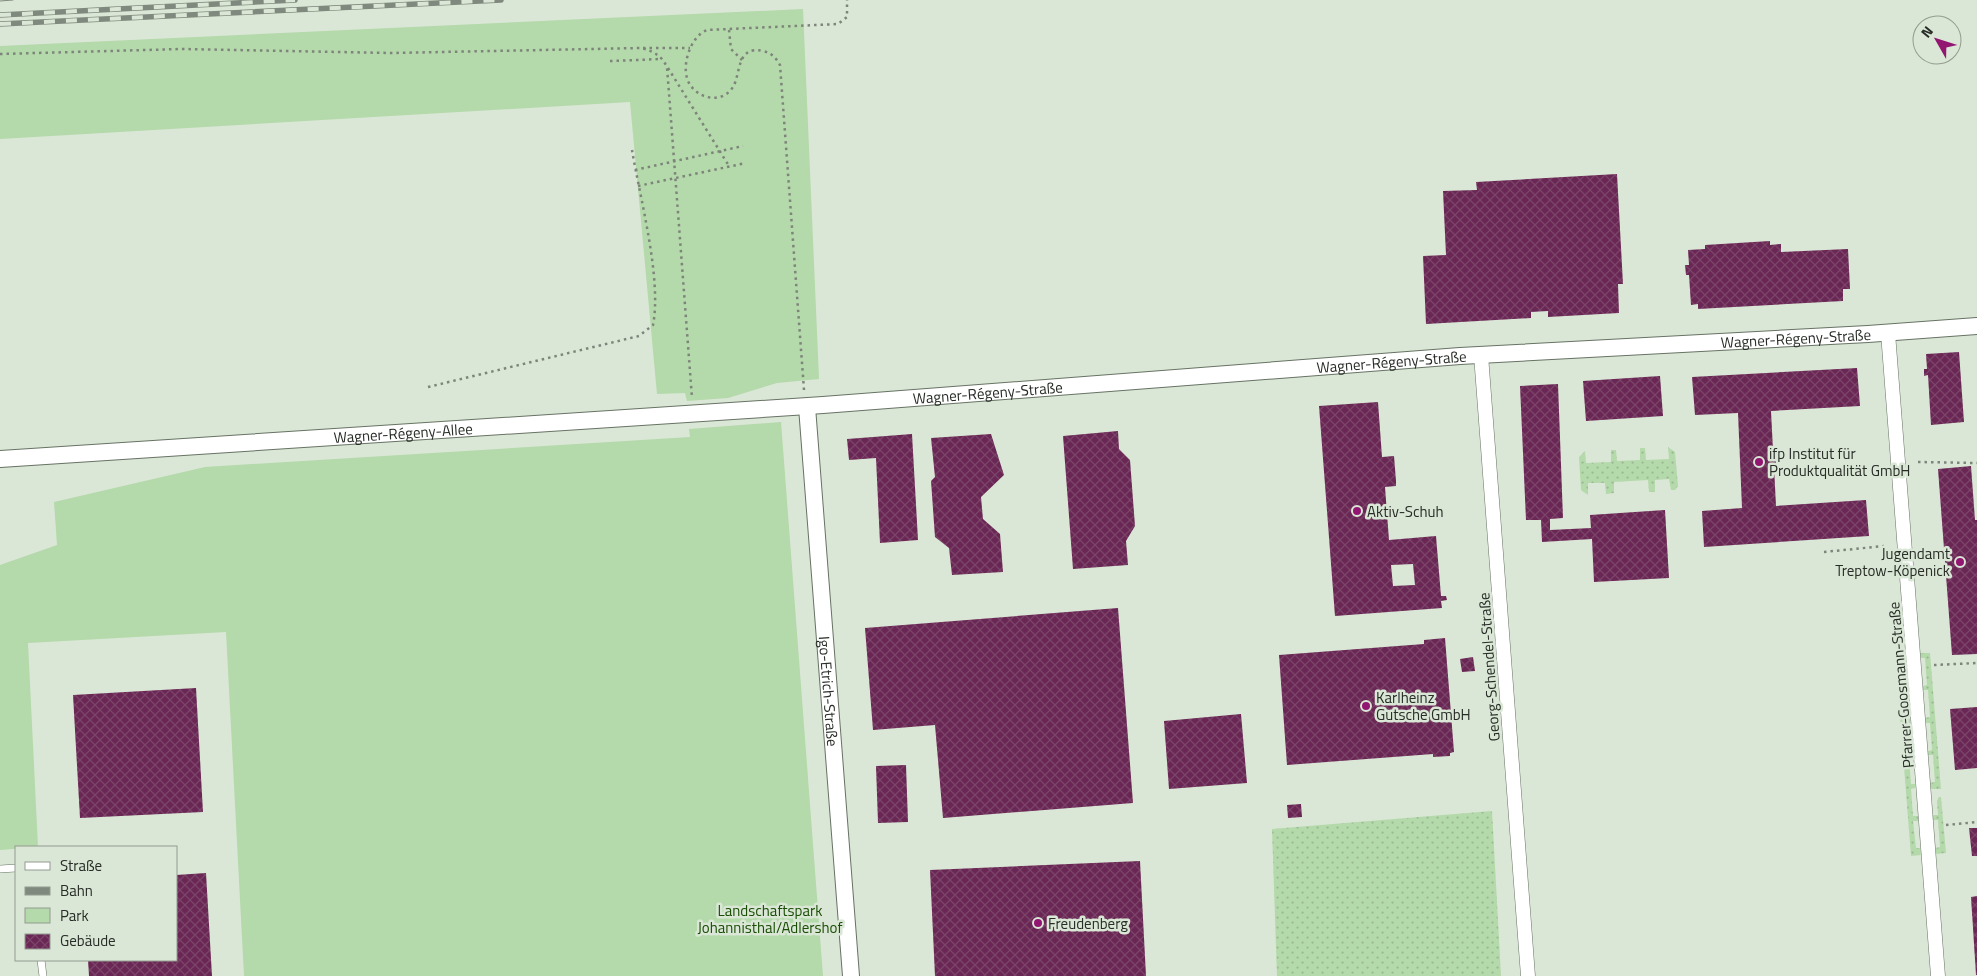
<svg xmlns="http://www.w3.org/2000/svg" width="1977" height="976" font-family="'Titillium Web',sans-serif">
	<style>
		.grass { fill: url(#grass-dots) }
		.park { fill: #b4d9aa }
		.building { fill: url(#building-cross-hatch); fill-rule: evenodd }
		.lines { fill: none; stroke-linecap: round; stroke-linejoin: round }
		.service-casing { stroke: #677264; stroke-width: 8 }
		.minor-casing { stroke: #677264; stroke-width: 15 }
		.tertiary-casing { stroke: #677264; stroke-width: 18 }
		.path { stroke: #7d857a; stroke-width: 2.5; stroke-dasharray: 2.5 4; stroke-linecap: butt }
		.service { stroke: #fff; stroke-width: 7 }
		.minor { stroke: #fff; stroke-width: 14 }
		.tertiary { stroke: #fff; stroke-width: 16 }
		.tram { stroke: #80897d; stroke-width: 1 }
		.rail-casing { stroke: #80897d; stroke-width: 5.5 }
		.rail { stroke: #dae7d6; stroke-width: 4; stroke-dasharray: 11; stroke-linecap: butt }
		.poi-dot { fill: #921571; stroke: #dae7d6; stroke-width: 2 }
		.labels { text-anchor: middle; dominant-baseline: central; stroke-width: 5; stroke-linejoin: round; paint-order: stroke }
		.street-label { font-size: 15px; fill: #272c26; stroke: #dae7d6 }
		.poi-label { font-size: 15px; fill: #272c26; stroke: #dae7d6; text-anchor: start }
		.park-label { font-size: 15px; fill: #1a4e05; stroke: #dae7d6 }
	</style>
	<defs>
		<pattern id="grass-dots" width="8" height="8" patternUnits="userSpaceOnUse" patternTransform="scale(1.25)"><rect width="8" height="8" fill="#b4d9aa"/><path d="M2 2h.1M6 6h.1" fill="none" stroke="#9bba92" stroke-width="1.8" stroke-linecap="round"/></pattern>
		<pattern id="building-cross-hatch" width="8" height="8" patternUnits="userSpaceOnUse" patternTransform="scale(1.25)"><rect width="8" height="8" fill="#6a2654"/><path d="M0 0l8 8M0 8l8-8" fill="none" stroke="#7b4569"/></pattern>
	</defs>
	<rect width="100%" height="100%" fill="#dae7d6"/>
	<g class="grass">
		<polygon points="1668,447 1675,452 1678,486 1675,490 1671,490 1669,479 1655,480 1655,492 1649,492 1648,480 1614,482 1614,493 1606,494 1605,483 1588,483 1588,495 1581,490 1579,457 1585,451 1586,463 1611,462 1611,450 1616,450 1617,461 1640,460 1640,448 1645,448 1646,460 1669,459"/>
		<polygon points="1895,652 1905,654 1906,659 1901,660 1903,687 1908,686 1908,691 1904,692 1906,719 1910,719 1910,723 1906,724 1908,751 1913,751 1913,756 1909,757 1911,784 1915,784 1915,788 1911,789 1913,816 1918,816 1918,821 1913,821 1916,848 1920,848 1921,855 1911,856"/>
		<polygon points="1920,653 1930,653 1941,789 1931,789 1930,783 1935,782 1933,755 1928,755 1928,751 1932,750 1930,723 1926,723 1925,718 1930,717 1928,690 1923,690 1923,686 1927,685 1925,658 1921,658"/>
		<polygon points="1939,797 1941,797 1946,853 1936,854 1936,848 1940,847 1938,820 1933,820 1933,815 1938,815 1937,801"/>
		<polygon points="1492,811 1501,976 1277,976 1272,829"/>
	</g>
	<g class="park">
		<polygon points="803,9 819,379 777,383 728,398 687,401 685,393 657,394 630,102 0,139 0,46"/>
		<polygon points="781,422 823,976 244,976 226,632 28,643 38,847 0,850 0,565 57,545 54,502 205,467 690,437 689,429"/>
	</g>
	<g class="building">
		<polygon points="1617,174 1623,284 1618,284 1619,313 1548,317 1548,311 1531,312 1531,318 1426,324 1423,256 1446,255 1443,191 1477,190 1476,182"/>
		<polygon points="1770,241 1770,245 1781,244 1781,252 1848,249 1850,289 1843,289 1843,301 1698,309 1698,304 1691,305 1689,275 1686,275 1685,265 1689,265 1688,250 1705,249 1705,245"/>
		<polygon points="1959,352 1964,422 1931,425 1928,375 1924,376 1924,369 1927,369 1926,354"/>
		<polygon points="1857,368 1860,406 1771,411 1773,450 1777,449 1778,467 1774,467 1776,506 1866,500 1869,536 1704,547 1702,511 1742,508 1738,413 1695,415 1692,377"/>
		<polygon points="1660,376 1663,416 1586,421 1583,381"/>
		<polygon points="1558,384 1563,518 1550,519 1550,530 1591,528 1590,515 1665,510 1669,578 1594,582 1592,539 1542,542 1541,520 1526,520 1520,386"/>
		<path d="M1378,402L1382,457L1394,456L1396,481V486L1385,487L1389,540L1436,536L1441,596H1446L1447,600L1441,601L1442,608L1335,616L1319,406ZM1413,564L1415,585L1393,586L1391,565Z"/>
		<polygon points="1118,431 1119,449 1130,460 1135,526 1126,541 1128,565 1073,569 1063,436"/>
		<polygon points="912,434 918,540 880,543 876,458 849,460 847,439"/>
		<polygon points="991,434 1004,475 981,497 983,519 1000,534 1003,572 952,575 949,548 935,537 931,481 935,477 931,438"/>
		<polygon points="1971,466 1975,520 1977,520 1977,654 1952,655 1938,469"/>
		<polygon points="1118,608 1133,803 943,818 935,725 873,730 865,628"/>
		<polygon points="1445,638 1454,752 1450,753 1450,756 1433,757 1433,754 1287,765 1279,655 1424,644 1424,640"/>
		<polygon points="1473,657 1475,671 1462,672 1460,659"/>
		<polygon points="196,688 203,812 80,818 73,695"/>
		<polygon points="1977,707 1977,768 1955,770 1950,709"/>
		<polygon points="1241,714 1247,783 1169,789 1164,721"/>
		<polygon points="906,765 908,822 878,823 876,766"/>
		<polygon points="1301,804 1302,817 1288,818 1287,805"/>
		<polygon points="1969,828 1977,828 1977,856 1972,856"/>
		<polygon points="1140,861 1146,976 935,976 930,870"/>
		<polygon points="206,873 212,976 89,976 88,960 176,960 176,875"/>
		<polygon points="1977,896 1977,975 1976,975 1971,897"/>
	</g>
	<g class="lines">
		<defs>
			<g id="service">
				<polyline points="0,869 16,868"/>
				<polyline points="41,960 43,976"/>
			</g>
			<g id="minor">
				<polyline points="1888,333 1938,976"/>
				<polyline points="1481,355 1528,976"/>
			</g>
			<g id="tertiary">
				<path id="s1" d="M807,407L851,976"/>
				<path id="s2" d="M0,459L823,405L1460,356L1868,334L1977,326"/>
			</g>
		</defs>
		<use href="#service" class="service-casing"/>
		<use href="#minor" class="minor-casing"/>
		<use href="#tertiary" class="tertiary-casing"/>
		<g class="path">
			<polyline points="729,30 731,49 742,60"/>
			<polyline points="643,48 690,48"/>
			<path d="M0,54L182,49L392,53L642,48C654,52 661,55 667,67L692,398"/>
			<polyline points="610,61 661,59"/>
			<polyline points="668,68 729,166"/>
			<polyline points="635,170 743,146"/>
			<polyline points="638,186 746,163"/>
			<path d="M428,387L639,336L653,325C662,279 640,198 632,150"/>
			<path d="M804,390L780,65C776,58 772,53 763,51C736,45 741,74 733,87C723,103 701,100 691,86C679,71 689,37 707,30L838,24L847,17V0"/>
			<polyline points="1918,462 1977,463"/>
			<polyline points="1824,552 1884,546"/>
			<polyline points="1934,665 1977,663"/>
			<polyline points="1946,825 1977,822"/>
		</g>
		<use href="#service" class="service"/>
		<use href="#minor" class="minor"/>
		<use href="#tertiary" class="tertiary"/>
		<polyline class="tram" points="0,1 13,0"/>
		<defs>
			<g id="rail">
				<polyline points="0,15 295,0"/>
				<polyline points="0,24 501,0"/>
			</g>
		</defs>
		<use href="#rail" class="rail-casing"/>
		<use href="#rail" class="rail"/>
	</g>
	<g class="poi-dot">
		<circle cx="1759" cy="462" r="5"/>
		<circle cx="1357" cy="511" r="5"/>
		<circle cx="1960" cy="562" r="5"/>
		<circle cx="1366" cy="706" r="5"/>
		<circle cx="1038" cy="923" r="5"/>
	</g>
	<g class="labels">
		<g class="street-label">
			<text stroke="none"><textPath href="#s2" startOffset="1800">Wagner-Régeny-Straße</textPath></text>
			<text stroke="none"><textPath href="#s2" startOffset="1395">Wagner-Régeny-Straße</textPath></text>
			<text stroke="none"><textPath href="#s2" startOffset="990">Wagner-Régeny-Straße</textPath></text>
			<text stroke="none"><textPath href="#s2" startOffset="404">Wagner-Régeny-Allee</textPath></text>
			<text transform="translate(1489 667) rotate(-94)">Georg-Schendel-Straße</text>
			<text transform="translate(1901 685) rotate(-95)">Pfarrer-Goosmann-Straße</text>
			<text stroke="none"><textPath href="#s1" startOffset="285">Igo-Etrich-Straße</textPath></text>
		</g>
		<g class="poi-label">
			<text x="1769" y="453">ifp Institut für<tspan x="1769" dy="17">Produktqualität GmbH</tspan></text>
			<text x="1367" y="511">Aktiv-Schuh</text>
			<text x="1950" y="553" text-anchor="end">Jugendamt<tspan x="1950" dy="17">Treptow-Köpenick</tspan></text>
			<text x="1376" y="697">Karlheinz<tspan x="1376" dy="17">Gutsche GmbH</tspan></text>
			<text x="1048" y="923">Freudenberg</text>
		</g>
		<g class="park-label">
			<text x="770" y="910">Landschaftspark<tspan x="770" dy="17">Johannisthal/Adlershof</tspan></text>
		</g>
	</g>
	<rect x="15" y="846" width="162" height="115" fill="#dae7d6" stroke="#929c90"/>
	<rect x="25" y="862" width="25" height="8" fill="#ffffff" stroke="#929c90"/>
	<text x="60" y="871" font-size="15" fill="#272c26">Straße</text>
	<rect x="25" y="887" width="25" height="8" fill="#80897d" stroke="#929c90"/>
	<text x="60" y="896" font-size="15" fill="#272c26">Bahn</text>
	<rect x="25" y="908" width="25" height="15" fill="#b4d9aa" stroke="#929c90"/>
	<text x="60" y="921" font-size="15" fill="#272c26">Park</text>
	<rect x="25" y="934" width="25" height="15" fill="url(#building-cross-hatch)" stroke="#929c90"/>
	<text x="60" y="946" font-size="15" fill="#272c26">Gebäude</text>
	<g transform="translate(1937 40) rotate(309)"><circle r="24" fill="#dae7d6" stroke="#929c90"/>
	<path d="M0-4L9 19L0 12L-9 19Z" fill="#921571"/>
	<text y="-8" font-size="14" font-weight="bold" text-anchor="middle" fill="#272c26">N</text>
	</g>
</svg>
